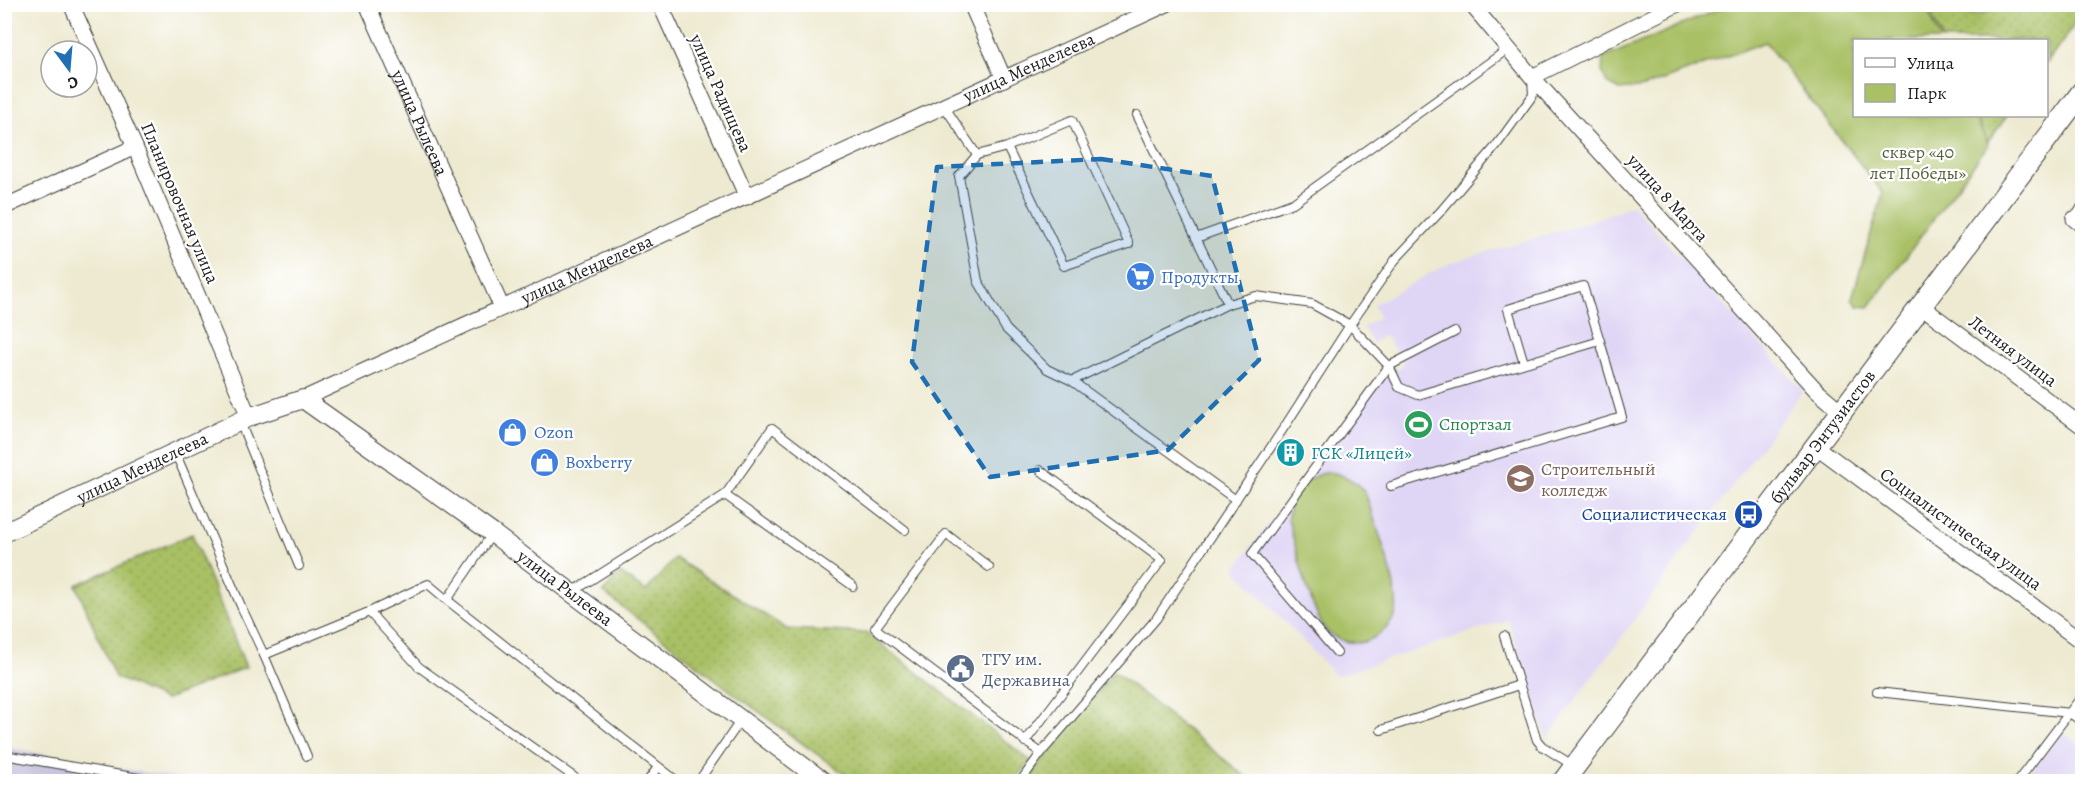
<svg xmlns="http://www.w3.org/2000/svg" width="2087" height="786" font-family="Alegreya,serif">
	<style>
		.built { fill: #dfd5f5 }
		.industrial { fill: #c3c1db }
		.grass { fill: url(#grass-dots); stroke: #626e40; stroke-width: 1.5 }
		.green { fill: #a9c065; stroke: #626e40; stroke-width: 1.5 }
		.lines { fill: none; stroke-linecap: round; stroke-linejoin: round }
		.service-casing { stroke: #3c3b37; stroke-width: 10 }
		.minor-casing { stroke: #3c3b37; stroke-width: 17 }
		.tertiary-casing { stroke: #3c3b37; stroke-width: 20 }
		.secondary-casing { stroke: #3c3b37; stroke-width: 23 }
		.service { stroke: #fff; stroke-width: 8 }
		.minor { stroke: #fff; stroke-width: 15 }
		.tertiary { stroke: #fff; stroke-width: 18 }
		.secondary { stroke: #fff; stroke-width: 21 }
		.marked { fill: #1f6fb2; fill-opacity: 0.2; stroke: #1f6fb2; stroke-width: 4.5; stroke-dasharray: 12 8; stroke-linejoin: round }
		.labels { text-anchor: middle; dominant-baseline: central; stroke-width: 4.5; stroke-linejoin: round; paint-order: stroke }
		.street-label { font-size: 18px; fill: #1c1c1c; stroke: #fff }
		.park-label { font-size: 18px; fill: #545e39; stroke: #fff }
		.shop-label { font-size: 18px; fill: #366cbe; stroke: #fff; text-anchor: start }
		.leisure-label { font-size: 18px; fill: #27864d; stroke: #fff; text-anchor: start }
		.culture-label { font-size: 18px; fill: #0d838f; stroke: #fff; text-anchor: start }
		.education-label { font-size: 18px; fill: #785e54; stroke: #fff; text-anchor: start }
		.transit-label { font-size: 18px; fill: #164399; stroke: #fff; text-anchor: end }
		.service-label { font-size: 18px; fill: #4e5e75; stroke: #fff; text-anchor: start }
	</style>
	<defs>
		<pattern id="grass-dots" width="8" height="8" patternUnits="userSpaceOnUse" patternTransform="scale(1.5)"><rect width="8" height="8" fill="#a9c065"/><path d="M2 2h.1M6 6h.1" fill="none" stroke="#91a457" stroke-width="1.8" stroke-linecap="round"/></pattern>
	</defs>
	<rect width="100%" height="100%" fill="#fff"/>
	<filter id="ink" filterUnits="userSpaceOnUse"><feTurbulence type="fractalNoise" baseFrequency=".0167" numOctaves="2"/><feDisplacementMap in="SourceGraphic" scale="12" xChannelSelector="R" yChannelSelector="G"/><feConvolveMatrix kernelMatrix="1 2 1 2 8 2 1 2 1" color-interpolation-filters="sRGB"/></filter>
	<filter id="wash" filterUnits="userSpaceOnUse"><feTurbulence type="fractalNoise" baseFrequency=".008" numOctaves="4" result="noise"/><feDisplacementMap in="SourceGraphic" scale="24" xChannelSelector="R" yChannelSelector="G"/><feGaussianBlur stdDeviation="1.35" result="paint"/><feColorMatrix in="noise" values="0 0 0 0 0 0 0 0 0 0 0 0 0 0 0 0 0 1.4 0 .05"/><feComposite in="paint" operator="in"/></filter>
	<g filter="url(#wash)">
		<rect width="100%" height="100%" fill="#eeead1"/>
		<g class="built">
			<polygon points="1632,205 1803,390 1547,739 1508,620 1336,676 1235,569 1376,380 1404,365 1385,335 1372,343 1363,327 1380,317 1373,305 1423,277 1450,263 1589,222"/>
			<polygon points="2062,732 2082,746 2082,781 2024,781"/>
		</g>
		<polygon class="industrial" points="5,747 190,781 5,781"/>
		<g class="grass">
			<polygon points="1927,5 1951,5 1963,13 1970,15 1982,14 2004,5 2082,5 2082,14 2047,63 2046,40 1943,40"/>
			<polygon points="1976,116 2007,116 1988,142"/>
			<polygon points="192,534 246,667 165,700 115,677 76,585"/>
			<polygon points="675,558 787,629 866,633 1031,761 1014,781 854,781 733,693 603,592 620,573 646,591"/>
			<polygon points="1114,671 1251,781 1025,782"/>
		</g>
		<g class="green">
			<polygon points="1731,4 1925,5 1941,40 1854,40 1854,116 1975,116 1988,145 1869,307 1858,306 1852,298 1883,193 1765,42 1644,87 1620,90 1607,83 1602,72 1603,58"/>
			<path d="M1329,472C1345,475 1354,480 1365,492C1373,518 1400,586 1396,611C1393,624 1381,635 1369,640C1357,646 1336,641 1327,631C1311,615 1295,544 1288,519C1289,493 1303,477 1329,472Z"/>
		</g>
	</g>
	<g filter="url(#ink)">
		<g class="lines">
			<defs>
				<g id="service">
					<polyline points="944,106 977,155 1007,147 1072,120 1129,244 1064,266 1007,147"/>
					<polyline points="1137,115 1228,304"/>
					<polyline points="977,155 959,176 978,281 1006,329 1047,369 1072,381 1228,304 1256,296 1312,304 1350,325 1389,366 1455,332"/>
					<polyline points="2074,219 2082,206"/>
					<polyline points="1196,238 1293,203 1508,49"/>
					<polyline points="1524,363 1508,309 1583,286 1600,341"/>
					<polyline points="1072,381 1236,500"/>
					<polyline points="240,422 299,566"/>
					<polyline points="175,452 241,606 264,655 369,612 428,584 447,600"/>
					<polyline points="725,495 853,586"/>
					<polyline points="492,534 447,600 678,782"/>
					<polyline points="989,567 946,534 875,628 1041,753"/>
					<polyline points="572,592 725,495 772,428 905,530"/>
					<polyline points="369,612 419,667 581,782"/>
					<polyline points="1504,636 1537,740 1542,746 1574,766"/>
					<polyline points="1337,653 1252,554 1389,366 1399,387 1418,395 1600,341 1622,417 1391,486"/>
					<polyline points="264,655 307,756"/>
					<polyline points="1877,692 2070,713 2082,722"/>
					<polyline points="1381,730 1519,685"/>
					<polyline points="1025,742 1162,560 1040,470"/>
					<polyline points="4,755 162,782"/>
					<polyline points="647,782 658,767"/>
					<polyline points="698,782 741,720"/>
					<polyline points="1020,782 1041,753 1156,619 1287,423 1350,325 1395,260 1440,212 1496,146 1533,95 1532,79"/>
					<polyline points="2017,782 2082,696"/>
				</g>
				<g id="minor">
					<polyline points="71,4 135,147 249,417"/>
					<path id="s1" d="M367,4L502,308"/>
					<polyline points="660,4 747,197"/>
					<polyline points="971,4 1004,79"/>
					<polyline points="1471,4 1532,77 1817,391 1842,412"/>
					<polyline points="1532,77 1678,4"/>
					<polyline points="4,207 135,147"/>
					<polyline points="2074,219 2082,225"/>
					<polyline points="1921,306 2082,426"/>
					<path id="s2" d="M303,399L1167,4"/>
					<polyline points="1817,447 2082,642"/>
				</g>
				<g id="tertiary">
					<path id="s3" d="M4,533L249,417L303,399L492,533L824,782"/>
				</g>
				<g id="secondary">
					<path id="s4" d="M1563,782L2082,92"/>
				</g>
			</defs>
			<use href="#service" class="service-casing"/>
			<use href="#minor" class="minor-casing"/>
			<use href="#tertiary" class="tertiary-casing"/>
			<use href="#secondary" class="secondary-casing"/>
			<use href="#service" class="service"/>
			<use href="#minor" class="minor"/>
			<use href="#tertiary" class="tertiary"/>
			<use href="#secondary" class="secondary"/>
		</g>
	</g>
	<path class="marked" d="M1101,159L1212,176L1259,360L1168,450L990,477L912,362L937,167Z"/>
	<defs>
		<symbol id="supermarket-disc" viewBox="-11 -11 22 22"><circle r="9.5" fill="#3f7fe0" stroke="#fff"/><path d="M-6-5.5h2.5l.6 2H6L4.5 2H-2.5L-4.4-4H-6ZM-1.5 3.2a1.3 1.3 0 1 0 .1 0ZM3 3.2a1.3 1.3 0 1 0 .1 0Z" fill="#fff"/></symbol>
		<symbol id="stadium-disc" viewBox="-11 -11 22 22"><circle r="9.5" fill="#2e9e5b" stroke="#fff"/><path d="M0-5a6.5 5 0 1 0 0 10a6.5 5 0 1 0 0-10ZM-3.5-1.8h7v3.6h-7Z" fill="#fff"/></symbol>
		<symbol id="shop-disc" viewBox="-11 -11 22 22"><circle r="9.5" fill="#3f7fe0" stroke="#fff"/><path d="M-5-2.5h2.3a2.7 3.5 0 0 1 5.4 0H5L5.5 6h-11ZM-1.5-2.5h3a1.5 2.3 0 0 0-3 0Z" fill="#fff"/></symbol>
		<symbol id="building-disc" viewBox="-11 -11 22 22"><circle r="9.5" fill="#0f9aa8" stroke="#fff"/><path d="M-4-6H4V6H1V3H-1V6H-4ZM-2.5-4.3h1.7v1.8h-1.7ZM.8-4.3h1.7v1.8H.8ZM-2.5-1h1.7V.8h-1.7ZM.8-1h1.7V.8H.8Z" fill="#fff"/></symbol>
		<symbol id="university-disc" viewBox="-11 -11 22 22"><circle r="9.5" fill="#8d6e63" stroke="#fff"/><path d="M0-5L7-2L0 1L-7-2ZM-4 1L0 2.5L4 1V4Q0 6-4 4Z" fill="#fff"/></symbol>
		<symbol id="bus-disc" viewBox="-11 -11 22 22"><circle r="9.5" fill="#1a4fb4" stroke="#fff"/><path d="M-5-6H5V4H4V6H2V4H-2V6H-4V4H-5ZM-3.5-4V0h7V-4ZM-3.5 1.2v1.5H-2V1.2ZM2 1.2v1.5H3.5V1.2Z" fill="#fff"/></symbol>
		<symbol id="civic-disc" viewBox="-11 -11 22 22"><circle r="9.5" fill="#5c6f8a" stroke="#fff"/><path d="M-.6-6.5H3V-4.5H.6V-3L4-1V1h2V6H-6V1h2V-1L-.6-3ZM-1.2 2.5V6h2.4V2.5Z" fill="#fff"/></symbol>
	</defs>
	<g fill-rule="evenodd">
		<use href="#supermarket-disc" x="1124" y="260" width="33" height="33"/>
		<use href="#stadium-disc" x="1402" y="408" width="33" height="33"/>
		<use href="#shop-disc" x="496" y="416" width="33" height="33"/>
		<use href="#building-disc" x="1274" y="436" width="33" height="33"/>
		<use href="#shop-disc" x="528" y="446" width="33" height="33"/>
		<use href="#university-disc" x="1504" y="462" width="33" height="33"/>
		<use href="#bus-disc" x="1732" y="498" width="33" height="33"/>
		<use href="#civic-disc" x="944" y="652" width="33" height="33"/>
	</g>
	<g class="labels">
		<g class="street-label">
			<text stroke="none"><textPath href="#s2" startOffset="798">улица Менделеева</textPath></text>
			<text transform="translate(721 93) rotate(66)">улица Радищева</text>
			<text stroke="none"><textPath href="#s1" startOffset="130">улица Рылеева</textPath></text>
			<text transform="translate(1668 198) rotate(48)">улица 8 Марта</text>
			<text transform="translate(180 203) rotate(67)">Планировочная улица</text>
			<text stroke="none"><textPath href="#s2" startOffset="312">улица Менделеева</textPath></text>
			<text transform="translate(2013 351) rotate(37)">Летняя улица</text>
			<text stroke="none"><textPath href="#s4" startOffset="432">бульвар Энтузиастов</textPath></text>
			<text stroke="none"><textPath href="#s3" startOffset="153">улица Менделеева</textPath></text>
			<text transform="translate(1961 529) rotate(36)">Социалистическая улица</text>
			<text stroke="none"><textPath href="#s3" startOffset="651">улица Рылеева</textPath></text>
		</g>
		<g class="park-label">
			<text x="1918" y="152">cквер «40<tspan x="1918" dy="21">лет Победы»</tspan></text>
		</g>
		<g class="shop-label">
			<text x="1161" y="277">Продукты</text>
			<text x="534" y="432">Ozon</text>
			<text x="565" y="462">Boxberry</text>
		</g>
		<g class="leisure-label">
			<text x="1439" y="424">Спортзал</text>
		</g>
		<g class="culture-label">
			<text x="1311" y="453">ГСК «Лицей»</text>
		</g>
		<g class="education-label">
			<text x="1541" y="469">Строительный<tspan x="1541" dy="21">колледж</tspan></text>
		</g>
		<g class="transit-label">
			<text x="1727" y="514">Социалистическая</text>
		</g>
		<g class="service-label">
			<text x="982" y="659">ТГУ им.<tspan x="982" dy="21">Державина</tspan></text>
		</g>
	</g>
	<rect width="2087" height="786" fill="none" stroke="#fff" stroke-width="24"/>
	<rect x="1853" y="39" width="195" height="78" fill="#ffffff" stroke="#a4a4a4" stroke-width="1.5"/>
	<rect x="1865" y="58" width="30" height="9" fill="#ffffff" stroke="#a4a4a4" stroke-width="1.5"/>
	<text x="1907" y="69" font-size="18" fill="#1c1c1c">Улица</text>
	<rect x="1865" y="84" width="30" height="18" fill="#a9c065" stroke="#a4a4a4" stroke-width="1.5"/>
	<text x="1907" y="99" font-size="18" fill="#1c1c1c">Парк</text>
	<g transform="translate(69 69) rotate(164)"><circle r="28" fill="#ffffff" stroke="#a4a4a4" stroke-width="1.5"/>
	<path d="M0-4.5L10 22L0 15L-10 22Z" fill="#1f6fb2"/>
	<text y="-9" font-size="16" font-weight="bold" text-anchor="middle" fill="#1c1c1c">С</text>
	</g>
</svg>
